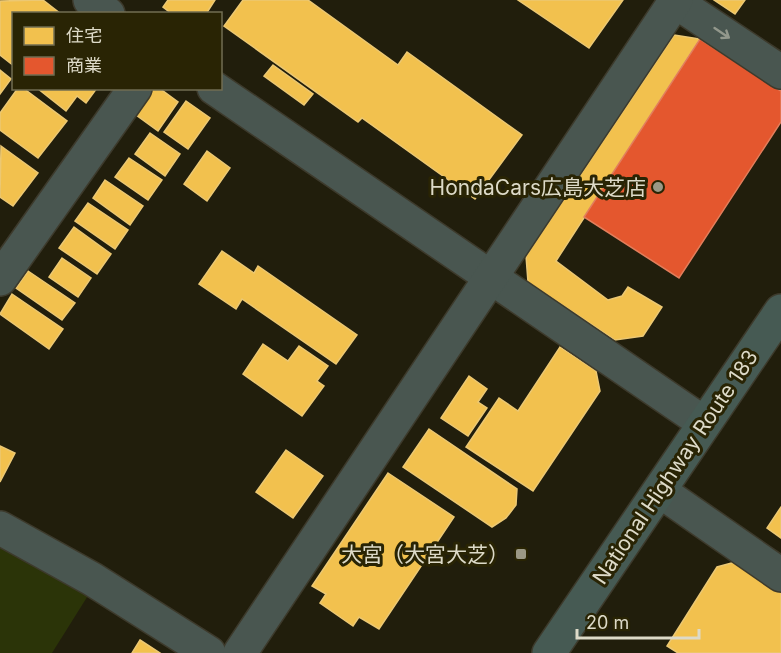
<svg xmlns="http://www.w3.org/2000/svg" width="781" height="653" font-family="Inter,'Noto Sans JP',sans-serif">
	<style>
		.green { fill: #2b3408 }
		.homes { fill: #f2c14e; stroke: #ecc873; stroke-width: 1.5 }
		.shops { fill: #e4572e; stroke: #e27e5c; stroke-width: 1.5 }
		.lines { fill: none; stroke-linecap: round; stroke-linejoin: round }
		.street-casing { stroke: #3d3a2c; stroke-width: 36 }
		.highway-casing { stroke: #3d3a2c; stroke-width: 36 }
		.street { stroke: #495650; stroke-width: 33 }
		.highway { stroke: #465a53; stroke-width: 33 }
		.oneway { stroke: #93988c }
		.poi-dot { fill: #9b9886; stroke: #292404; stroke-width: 2 }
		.labels { text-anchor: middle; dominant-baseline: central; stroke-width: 6; stroke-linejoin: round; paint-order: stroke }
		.poi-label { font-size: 21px; fill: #dddac8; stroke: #292404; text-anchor: end }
		.street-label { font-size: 21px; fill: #dddac8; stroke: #292404 }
	</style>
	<rect width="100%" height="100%" fill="#211e0c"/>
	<polygon class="green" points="0,548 89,594 52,653 0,653"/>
	<g class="homes">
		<polygon points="43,0 61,14 14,14 14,66 0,55 0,1"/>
		<polygon points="168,0 215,0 206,14 172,14 163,7"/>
		<polygon points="243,0 308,0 398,65 407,52 522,135 475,199 362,118 358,122 224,26"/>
		<polygon points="518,0 623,0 589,48"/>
		<polygon points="714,0 745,0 735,14"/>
		<polygon points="674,35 700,39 556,261 608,300 622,296 628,287 662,307 643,336 615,340 528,282 526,256"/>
		<polygon points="273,65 313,94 304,105 264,76"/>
		<polygon points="0,70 11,79 0,94"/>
		<polygon points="18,88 23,88 67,121 38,158 0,130 0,113"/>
		<polygon points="37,88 97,88 86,103 77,96 66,111"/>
		<polygon points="149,88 159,88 178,102 158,131 132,112"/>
		<polygon points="186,101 210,118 188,149 164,132"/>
		<polygon points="150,133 180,154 165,176 135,154"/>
		<polygon points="1,146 38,173 13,206 0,197"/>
		<polygon points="207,151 230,168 207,201 184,184"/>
		<polygon points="129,158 162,180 148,200 115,177"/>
		<polygon points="105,180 143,206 130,225 93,198"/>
		<polygon points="88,203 128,230 115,249 75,221"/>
		<polygon points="74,227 111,254 97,274 59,248"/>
		<polygon points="222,251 254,273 258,266 357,335 336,364 242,299 236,309 199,284"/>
		<polygon points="62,258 91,278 78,297 49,277"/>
		<polygon points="28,271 75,303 62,320 16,288"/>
		<polygon points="12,294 63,329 49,349 0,314"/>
		<polygon points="263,344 288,361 299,346 328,366 317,381 324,386 302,416 243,374"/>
		<polygon points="560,347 596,371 600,391 533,491 466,447 499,398 518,411"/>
		<polygon points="469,376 487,389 478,402 487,408 468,436 441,418"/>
		<polygon points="429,429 517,489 516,505 506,518 492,527 403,467"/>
		<polygon points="0,446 15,453 0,482"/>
		<polygon points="286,450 323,476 293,518 256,492"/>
		<polygon points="388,473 454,517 379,629 359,617 353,626 320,603 326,594 312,586"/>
		<polygon points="781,507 781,538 767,528"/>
		<polygon points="735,562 781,592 781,653 678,653 667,646 717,567"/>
		<polygon points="140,640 160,653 132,653"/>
	</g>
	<polygon class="shops" points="700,39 781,91 781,122 679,278 584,217"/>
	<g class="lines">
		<defs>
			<g id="street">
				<polyline points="90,0 108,14"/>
				<polyline points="673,0 781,72"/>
				<polyline points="214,88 704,423"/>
				<polyline points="0,279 135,88"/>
				<polyline points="660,491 781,575"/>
				<polyline points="0,528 92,579 209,653"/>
				<polyline points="240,653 676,0"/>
			</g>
			<polyline id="highway" points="549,653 781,311"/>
		</defs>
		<use href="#street" class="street-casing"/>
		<use href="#highway" class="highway-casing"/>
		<use href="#street" class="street"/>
		<use href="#highway" class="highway"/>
	</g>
	<defs><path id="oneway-shaft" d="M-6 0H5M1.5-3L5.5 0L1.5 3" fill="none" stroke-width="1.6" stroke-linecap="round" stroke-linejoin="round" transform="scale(1.5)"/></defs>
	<use class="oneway" href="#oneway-shaft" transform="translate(722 33) rotate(34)"/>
	<g class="poi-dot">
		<circle cx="658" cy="187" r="6"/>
		<rect x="515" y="548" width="12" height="12" rx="3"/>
	</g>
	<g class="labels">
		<g class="poi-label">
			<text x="646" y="187">HondaCars広島大芝店</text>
			<text x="509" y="554">大宮（大宮大芝）</text>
		</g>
		<g class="street-label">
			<text transform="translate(675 467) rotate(-56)">National Highway Route 183</text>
		</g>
	</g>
	<rect x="12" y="12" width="210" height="78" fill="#292404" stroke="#716d52" stroke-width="1.5"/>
	<rect x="24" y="27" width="30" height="18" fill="#f2c14e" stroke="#716d52" stroke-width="1.5"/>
	<text x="66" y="42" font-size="18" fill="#dddac8">住宅</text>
	<rect x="24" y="57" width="30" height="18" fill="#e4572e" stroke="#716d52" stroke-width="1.5"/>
	<text x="66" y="72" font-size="18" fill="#dddac8">商業</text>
	<path d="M577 629v9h122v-9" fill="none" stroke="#dddac8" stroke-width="3"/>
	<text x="586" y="629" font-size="18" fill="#dddac8" stroke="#292404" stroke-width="4.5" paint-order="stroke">20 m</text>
</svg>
